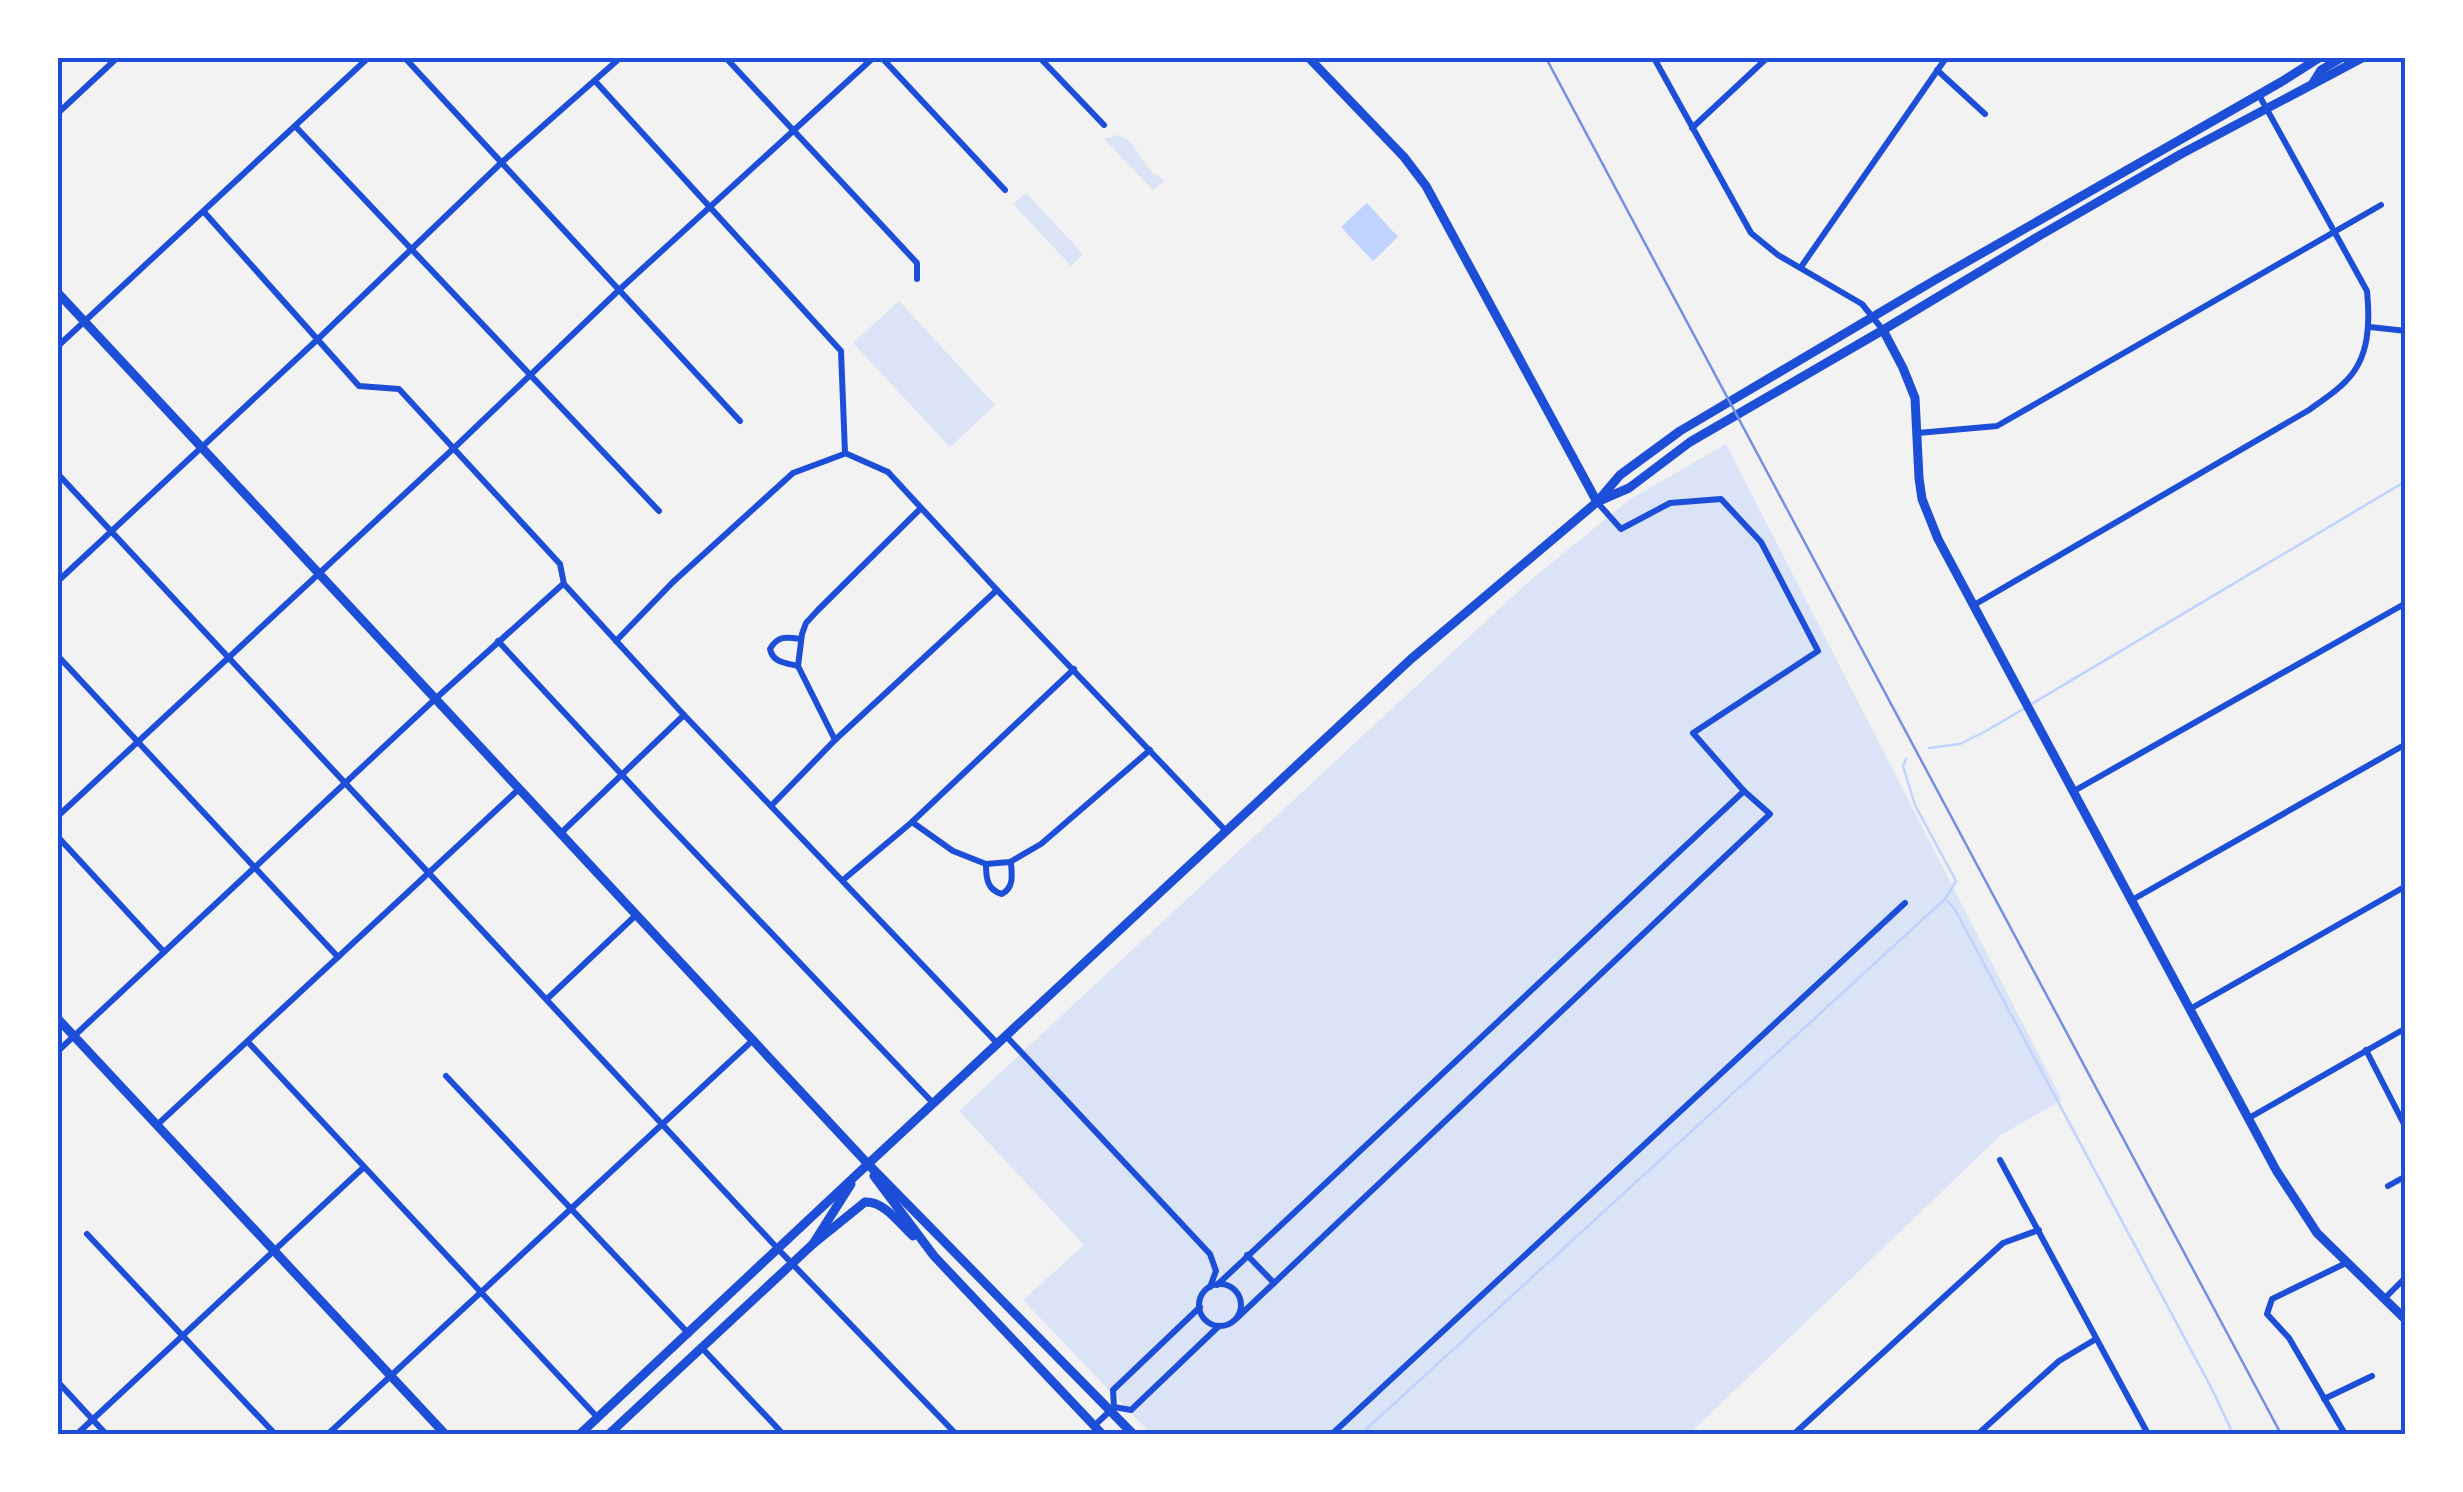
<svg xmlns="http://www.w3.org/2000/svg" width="2463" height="1492" font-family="'Exo 2',sans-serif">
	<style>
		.green { fill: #dbe4f7 }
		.water { fill: #bfd3fe }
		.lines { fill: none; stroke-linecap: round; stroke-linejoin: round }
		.stream { stroke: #bfd3fe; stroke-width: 2.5 }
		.minor { stroke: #1d4ed8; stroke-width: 6 }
		.tertiary { stroke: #1d4ed8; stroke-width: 9 }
		.secondary { stroke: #1d4ed8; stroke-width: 9 }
		.rail { stroke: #7290e2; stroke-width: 2.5 }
		.neatline { fill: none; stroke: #1d4ed8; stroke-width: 4 }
	</style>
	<rect width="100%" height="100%" fill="#f2f2f2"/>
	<g class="green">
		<path d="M1116,135C1142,141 1137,168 1165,180L1153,190L1104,139Z"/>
		<polygon points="1026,193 1083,254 1071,266 1013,204"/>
		<polygon points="899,301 995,405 950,447 853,343"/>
		<polygon points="1726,444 2062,1100 2001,1135 1689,1434 1151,1434 1023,1300 1084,1245 959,1111 1527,583 1629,500"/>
	</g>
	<polygon class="water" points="1367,203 1398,237 1373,261 1341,227"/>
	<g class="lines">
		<g class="stream">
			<polyline points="1929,748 1960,744 1988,730 2406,481"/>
			<polyline points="1945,899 1954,908 2213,1391 2233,1434"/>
			<polyline points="1361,1434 1945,899 1956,881 1915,805 1903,766 1906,759"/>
		</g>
		<g class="minor">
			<polyline points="405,58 740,421"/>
			<polyline points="726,58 917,263 917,279"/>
			<polyline points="882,58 1005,190"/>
			<polyline points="1040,58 1104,125"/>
			<polyline points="1654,58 1751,233 1778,255 1862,304 1883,330"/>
			<polyline points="1937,70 1985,114"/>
			<polyline points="595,81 841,351 845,453 888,472 997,590 1227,832"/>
			<polyline points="58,113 117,58"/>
			<polyline points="296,127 659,511"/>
			<polyline points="1692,128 1767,58"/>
			<polyline points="204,212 359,386 399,389 560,564 564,584 684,715 997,1043"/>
			<polyline points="1801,267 1946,58"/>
			<polyline points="2370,327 2406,331"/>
			<polyline points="58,346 368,58"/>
			<polyline points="1918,433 1997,426 2381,205"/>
			<polyline points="58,474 779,1250 956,1434"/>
			<polyline points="58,581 319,338 501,163 620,58"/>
			<path d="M1974,605L2309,410C2321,401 2336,392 2346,381C2370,357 2370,322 2367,291L2259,95"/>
			<polyline points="498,641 661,817 933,1103"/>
			<polyline points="616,641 673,582 793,473 844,454"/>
			<polyline points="58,656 338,957"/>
			<path d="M798,666C786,663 773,663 770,649C778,635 787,637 801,639"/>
			<polyline points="835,740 798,666 802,634 806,623 818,610 921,508"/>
			<polyline points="2074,791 2406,603"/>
			<polyline points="771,806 835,740 997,590"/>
			<polyline points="58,816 453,449 619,290 873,58"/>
			<polyline points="912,822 953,851 986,864 1010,862 1041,844 1150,750"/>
			<polyline points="561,833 684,715"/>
			<polyline points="58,837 164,952"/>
			<path d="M986,864C986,878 987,890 1002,894C1014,887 1012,876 1011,863"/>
			<polyline points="843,880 912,822 1074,669"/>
			<polyline points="2132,900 2406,744"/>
			<polyline points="547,999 635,916"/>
			<polyline points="2190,1009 2406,886"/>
			<polyline points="1006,1036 1210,1254 1216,1271 1210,1287"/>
			<polyline points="248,1042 598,1418"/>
			<polyline points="2366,1050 2406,1128"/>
			<polyline points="58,1051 434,700 563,584"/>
			<polyline points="446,1076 689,1334"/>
			<polyline points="2249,1118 2406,1028"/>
			<polyline points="157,1125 519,789"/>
			<polyline points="2000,1160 2148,1434"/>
			<polyline points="2388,1186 2406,1176"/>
			<polyline points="87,1234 275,1434"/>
			<polyline points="1247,1255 1274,1283"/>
			<circle cx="1220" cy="1305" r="21"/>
			<polyline points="1217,1285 1744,791"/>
			<polyline points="2385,1298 2406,1277"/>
			<polyline points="1200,1307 1113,1390 1114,1407 1131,1410 1219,1326"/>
			<polyline points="1237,1318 1770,814 1744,791 1693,733 1818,651 1761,542 1721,499 1670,503 1621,529 1597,502"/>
			<polyline points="702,1348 783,1434"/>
			<polyline points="58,1382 106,1434"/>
			<polyline points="2324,1399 2372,1376"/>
			<polyline points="1094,1426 1113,1408"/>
			<polyline points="77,1434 364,1167"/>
			<polyline points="328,1434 752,1041"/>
			<polyline points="1332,1434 1905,903"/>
			<polyline points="1794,1434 2003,1243 2039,1230"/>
			<polyline points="1978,1434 2059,1361 2096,1339"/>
			<polyline points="2345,1434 2289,1338 2267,1314 2272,1299 2346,1263"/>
		</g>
		<g class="tertiary">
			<polyline points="1309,58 1404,157 1426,186 1597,502"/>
			<polyline points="1883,330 1903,368 1915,398 1919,478 1922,499 1938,539 2276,1170 2317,1233 2406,1320"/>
			<polyline points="58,1019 445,1434"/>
			<polyline points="580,1434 868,1164"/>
			<polyline points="609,1434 813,1244 851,1184"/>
		</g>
		<g class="secondary">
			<polyline points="2313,83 2321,70 2341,58"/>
			<polyline points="58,293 868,1164 1133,1434"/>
			<polyline points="1599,501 1629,488 1690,442 1883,330 2039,236 2181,154 2362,58"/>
			<polyline points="868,1164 1411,659 1597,502 1620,475 1680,431 1935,280 2281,82 2319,58"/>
			<polyline points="874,1176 934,1256 1102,1434"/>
			<path d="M813,1244L865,1202C884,1201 899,1223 913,1236"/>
		</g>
		<polyline class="rail" points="1546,58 2281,1434"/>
	</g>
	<rect width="2463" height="1492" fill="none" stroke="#ffffff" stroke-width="120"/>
	<rect x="60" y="60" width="2343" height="1372" class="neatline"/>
</svg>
